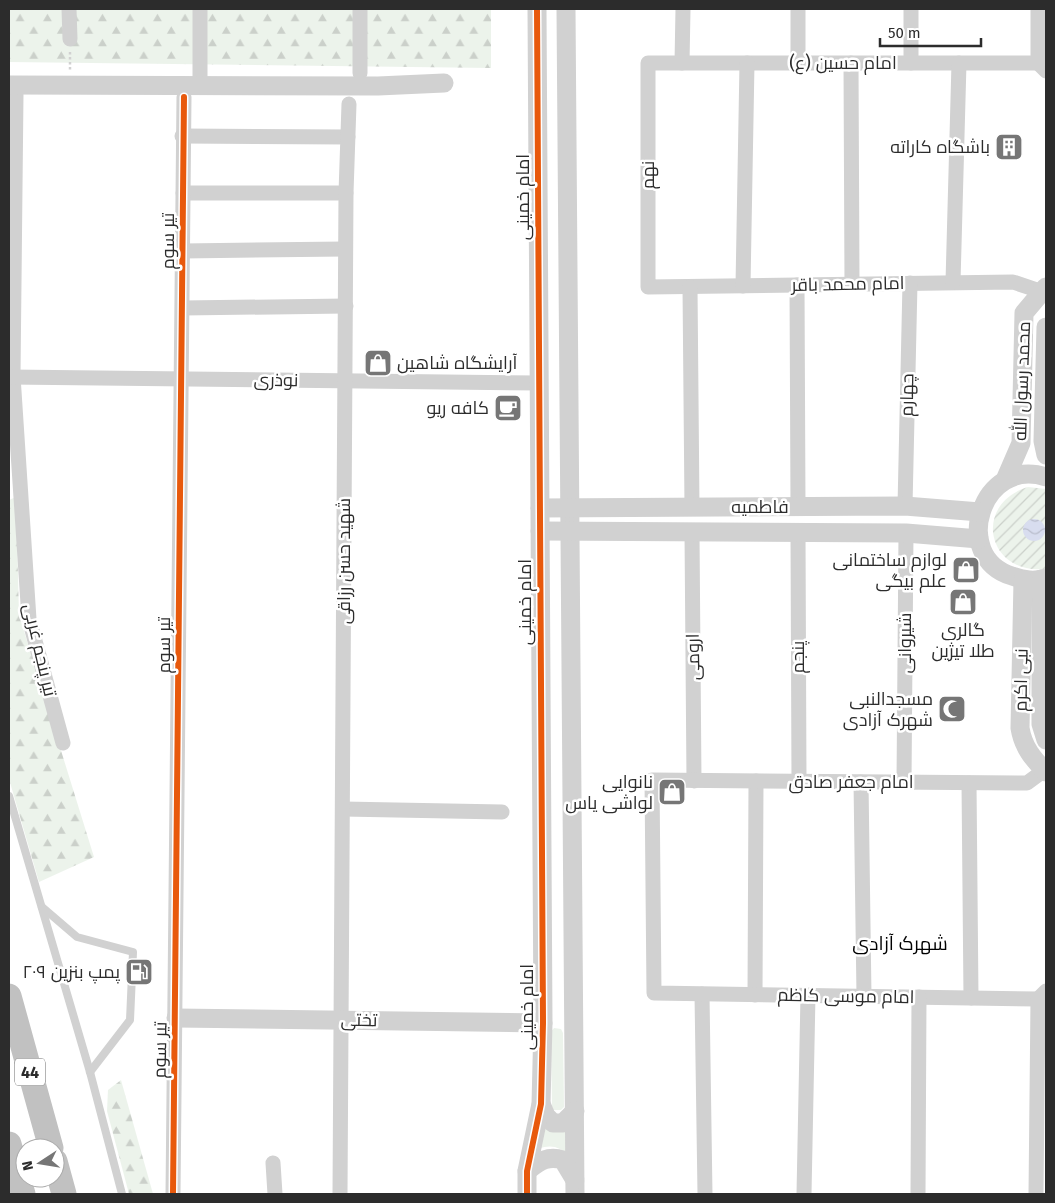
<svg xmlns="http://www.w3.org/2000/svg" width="1055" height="1203" font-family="'Fira Sans',Cairo,sans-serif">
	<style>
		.green { fill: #ecf3eb }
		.forest { fill: url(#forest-firs) }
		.garden { fill: url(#garden-furrows) }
		.water { fill: url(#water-waves) }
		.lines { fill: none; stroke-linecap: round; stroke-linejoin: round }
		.path { stroke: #d1d1d1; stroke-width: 2.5; stroke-dasharray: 2.5 2.5; stroke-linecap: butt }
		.service { stroke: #d1d1d1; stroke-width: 8 }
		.minor { stroke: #d1d1d1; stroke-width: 15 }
		.tertiary { stroke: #d1d1d1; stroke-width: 19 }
		.trunk { stroke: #c1c1c1; stroke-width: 25 }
		.cycleway-casing { stroke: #fff; stroke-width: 9 }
		.cycleway { stroke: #e8590c; stroke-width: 6 }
		.labels { text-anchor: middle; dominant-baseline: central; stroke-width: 5; stroke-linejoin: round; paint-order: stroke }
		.shield { fill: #fff; stroke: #6b6b6b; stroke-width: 1 }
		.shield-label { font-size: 16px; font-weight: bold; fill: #2c2c2c }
		.street-label { font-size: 18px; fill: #2c2c2c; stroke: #fff }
		.poi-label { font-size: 18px; fill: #2c2c2c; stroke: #fff; text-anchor: end }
		.neighbourhood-label { font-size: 19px; fill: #000; stroke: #fff }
	</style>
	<defs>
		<pattern id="forest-firs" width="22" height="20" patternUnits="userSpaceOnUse" patternTransform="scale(1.25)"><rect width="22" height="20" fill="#ecf3eb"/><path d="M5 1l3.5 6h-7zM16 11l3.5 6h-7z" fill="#cbd0ca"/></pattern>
		<pattern id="garden-furrows" width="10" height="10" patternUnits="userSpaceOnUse" patternTransform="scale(1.25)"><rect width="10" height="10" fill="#ecf3eb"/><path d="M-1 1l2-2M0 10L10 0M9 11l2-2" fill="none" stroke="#cbd0ca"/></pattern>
		<pattern id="water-waves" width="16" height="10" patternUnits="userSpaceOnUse" patternTransform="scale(1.25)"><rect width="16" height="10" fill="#d8ddef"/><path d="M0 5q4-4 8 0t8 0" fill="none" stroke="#babecd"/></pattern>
	</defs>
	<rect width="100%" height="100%" fill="#fff"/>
	<g class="green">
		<polygon points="554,1028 561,1029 563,1033 564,1107 561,1110 553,1110 552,1106 551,1032"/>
		<path d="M541,1116L568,1122L569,1156C561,1147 550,1144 539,1149Z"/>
	</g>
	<g class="forest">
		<polygon points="9,9 491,9 491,68 9,62"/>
		<polygon points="16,497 19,615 94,857 39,882 9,779 9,500"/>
		<polygon points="121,1080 153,1194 129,1194 107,1111 108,1090"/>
	</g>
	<path class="garden" d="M1028,487L1046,489L1045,569C987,575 972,504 1028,487Z"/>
	<circle class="water" cx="1034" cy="530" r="11"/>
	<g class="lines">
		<polyline class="path" points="70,52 70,71"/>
		<g class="service">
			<polyline points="9,796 90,1072 122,1194"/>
			<polyline points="42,907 77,937 133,952 130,1020 90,1072"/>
		</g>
		<g class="minor">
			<polyline points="69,9 70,39"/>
			<polyline points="360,9 360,73"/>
			<polyline points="798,9 798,63"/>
			<polyline points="1038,9 1038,63 1046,71"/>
			<polyline points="682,63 683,9"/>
			<polyline points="851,63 852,284"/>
			<polyline points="911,63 911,9"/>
			<polyline points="1038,63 648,63 648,287 1013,282 1046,293"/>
			<polyline points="200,86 200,9"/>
			<polyline points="16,94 13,376 29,619 63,743"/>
			<polyline points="182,136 348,137"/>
			<polyline points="183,193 346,193"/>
			<polyline points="183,251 345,249"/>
			<polyline points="953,282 959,63"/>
			<polyline points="797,285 798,507"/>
			<polyline points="743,286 747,63"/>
			<polyline points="690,287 692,508"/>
			<polyline points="183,308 346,306"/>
			<polyline points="9,377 539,383"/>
			<polyline points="905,506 910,283"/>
			<polyline points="692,533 694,781"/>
			<polyline points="798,533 799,782"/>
			<polyline points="861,782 864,996"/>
			<polyline points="904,782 906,533"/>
			<polyline points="969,783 971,998"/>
			<polyline points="343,809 502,812"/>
			<polyline points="702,994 705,1194"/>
			<polyline points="755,995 756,781"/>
			<polyline points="1038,999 654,993 652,780 1027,783 1046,769"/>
			<polyline points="273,1163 275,1194"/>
			<polyline points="173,1194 184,97"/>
			<polyline points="340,1194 346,193 349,104"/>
			<polyline points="804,1194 808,995"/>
			<polyline points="918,1194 919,997"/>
			<polyline points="1036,1194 1038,999 1046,991"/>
		</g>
		<g class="tertiary">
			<polyline points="566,9 575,1194"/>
			<polyline points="9,85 378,86 444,83"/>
			<polyline points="1046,327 1043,441 1046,455"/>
			<path d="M1046,477C981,456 950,557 1012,576C1024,580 1034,582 1046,578"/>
			<polyline points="1005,480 1021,443 1024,313 1046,287"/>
			<polyline points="540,508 905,506 980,512"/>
			<polyline points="540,531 906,533 979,539"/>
			<polyline points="1041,579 1041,724 1046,740"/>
			<path d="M1023,580L1020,728C1023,747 1033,759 1046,772"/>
			<polyline points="176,1018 543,1023"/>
			<polyline points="541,1104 546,1116 553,1123 563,1123 575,1111"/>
			<path d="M527,1171C539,1162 547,1155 563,1160L575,1180"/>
			<polyline points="527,1194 527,1171 541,1104 543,1023 537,9"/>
		</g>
		<g class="trunk">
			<polyline points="9,996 51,1148"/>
			<polyline points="9,1144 23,1194"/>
			<polyline points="55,1161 64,1194"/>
		</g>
		<defs>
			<g id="cycleway">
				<polyline points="173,1194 184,97"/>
				<polyline points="527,1194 527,1171 541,1104 543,1023 537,9"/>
			</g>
		</defs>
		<use href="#cycleway" class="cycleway-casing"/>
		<use href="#cycleway" class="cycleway"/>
	</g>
	<defs>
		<symbol id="building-square" viewBox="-11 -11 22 22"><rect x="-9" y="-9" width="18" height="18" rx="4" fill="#767676" stroke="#fff"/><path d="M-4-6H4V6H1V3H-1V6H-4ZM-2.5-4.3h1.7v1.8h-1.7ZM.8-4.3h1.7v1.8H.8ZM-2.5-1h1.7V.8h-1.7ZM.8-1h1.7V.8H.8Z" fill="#fff"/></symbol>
		<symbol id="shop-square" viewBox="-11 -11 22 22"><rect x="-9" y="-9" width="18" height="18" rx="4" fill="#767676" stroke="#fff"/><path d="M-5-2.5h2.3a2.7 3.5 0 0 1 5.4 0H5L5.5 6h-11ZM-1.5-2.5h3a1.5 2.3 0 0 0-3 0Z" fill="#fff"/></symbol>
		<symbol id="cafe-square" viewBox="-11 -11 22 22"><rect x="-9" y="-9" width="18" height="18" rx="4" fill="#767676" stroke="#fff"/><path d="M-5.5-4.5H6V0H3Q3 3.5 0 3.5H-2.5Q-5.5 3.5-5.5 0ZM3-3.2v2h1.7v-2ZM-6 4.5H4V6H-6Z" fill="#fff"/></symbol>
		<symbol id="mosque-square" viewBox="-11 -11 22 22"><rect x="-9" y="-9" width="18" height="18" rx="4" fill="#767676" stroke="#fff"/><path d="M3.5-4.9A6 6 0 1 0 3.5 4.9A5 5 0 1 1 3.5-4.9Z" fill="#fff"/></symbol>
		<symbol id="fuel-square" viewBox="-11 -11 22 22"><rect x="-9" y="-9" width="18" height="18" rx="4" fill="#767676" stroke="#fff"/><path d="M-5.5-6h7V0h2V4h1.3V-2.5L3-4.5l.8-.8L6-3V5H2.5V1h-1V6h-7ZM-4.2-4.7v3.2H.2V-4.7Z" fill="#fff"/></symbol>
	</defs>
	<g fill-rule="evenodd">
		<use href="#building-square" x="993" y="131" width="32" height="32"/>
		<use href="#shop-square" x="362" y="347" width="32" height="32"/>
		<use href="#cafe-square" x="492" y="392" width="32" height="32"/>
		<use href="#shop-square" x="950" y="554" width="32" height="32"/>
		<use href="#shop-square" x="947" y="586" width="32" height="32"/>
		<use href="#mosque-square" x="936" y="693" width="32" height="32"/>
		<use href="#shop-square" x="656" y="776" width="32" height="32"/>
		<use href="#fuel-square" x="123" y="956" width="32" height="32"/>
	</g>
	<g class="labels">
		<rect class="shield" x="15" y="1058.5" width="30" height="27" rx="4"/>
		<g class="shield-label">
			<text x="30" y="1072">44</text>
		</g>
		<g class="street-label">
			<text x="843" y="63">امام حسین (ع)</text>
			<text transform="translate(648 175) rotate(-90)">نهم</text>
			<text transform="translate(523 197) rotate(-90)">امام خمینی</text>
			<text transform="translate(168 241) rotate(-90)">تیر سوم</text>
			<text transform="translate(848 284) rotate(-1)">امام محمد باقر</text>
			<text transform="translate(276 380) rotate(1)">نوذری</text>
			<text transform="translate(1022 381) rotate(-88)">محمد رسول الله</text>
			<text transform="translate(907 395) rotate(-89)">چهارم</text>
			<text x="760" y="507">فاطمیه</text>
			<text transform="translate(344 561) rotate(-90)">شهید حسن رزاقی</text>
			<text transform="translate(525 602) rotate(-90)">امام خمینی</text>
			<text transform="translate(905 643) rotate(-90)">شیروانی</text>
			<text transform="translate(164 645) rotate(-90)">تیر سوم</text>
			<text transform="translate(40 650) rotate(77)">تیر پنجم غربی</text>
			<text transform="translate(693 657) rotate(-91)">ارومی</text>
			<text transform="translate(798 657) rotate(-90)">پنجم</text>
			<text transform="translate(1021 680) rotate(-89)">نبی اکرم</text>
			<text x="851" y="782">امام جعفر صادق</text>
			<text transform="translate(846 996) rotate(1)">امام موسی کاظم</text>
			<text transform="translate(527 1007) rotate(-90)">امام خمینی</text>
			<text transform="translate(359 1020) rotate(1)">تختی</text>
			<text transform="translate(160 1050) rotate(-89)">تیر سوم</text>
		</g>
		<g class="poi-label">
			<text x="990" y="147">باشگاه کاراته</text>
			<text x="397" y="363" text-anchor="start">آرایشگاه شاهین</text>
			<text x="489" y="408">کافه ریو</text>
			<text x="947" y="560">لوازم ساختمانی<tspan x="947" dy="21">علم بیگی</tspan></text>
			<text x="963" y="630" text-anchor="middle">گالری<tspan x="963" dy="21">طلا تیژین</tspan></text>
			<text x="933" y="699">مسجدالنبی<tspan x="933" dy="21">شهرک آزادی</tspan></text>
			<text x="653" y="782">نانوایی<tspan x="653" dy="21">لواشی یاس</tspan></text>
			<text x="120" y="972">پمپ بنزین ۲۰۹</text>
		</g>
		<g class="neighbourhood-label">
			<text x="900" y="943">شهرک آزادی</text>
		</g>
	</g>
	<rect width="1055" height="1203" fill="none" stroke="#2c2c2c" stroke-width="20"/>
	<g transform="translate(40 1163) rotate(258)"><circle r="24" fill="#ffffff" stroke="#ababab"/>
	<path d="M0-4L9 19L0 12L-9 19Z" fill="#767676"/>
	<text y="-8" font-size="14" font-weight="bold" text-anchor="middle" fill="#2c2c2c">N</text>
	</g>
	<path d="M880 38v8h101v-8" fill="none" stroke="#2c2c2c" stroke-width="2.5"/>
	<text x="888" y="38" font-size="15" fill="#2c2c2c" stroke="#ffffff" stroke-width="4" paint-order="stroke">50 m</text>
</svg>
